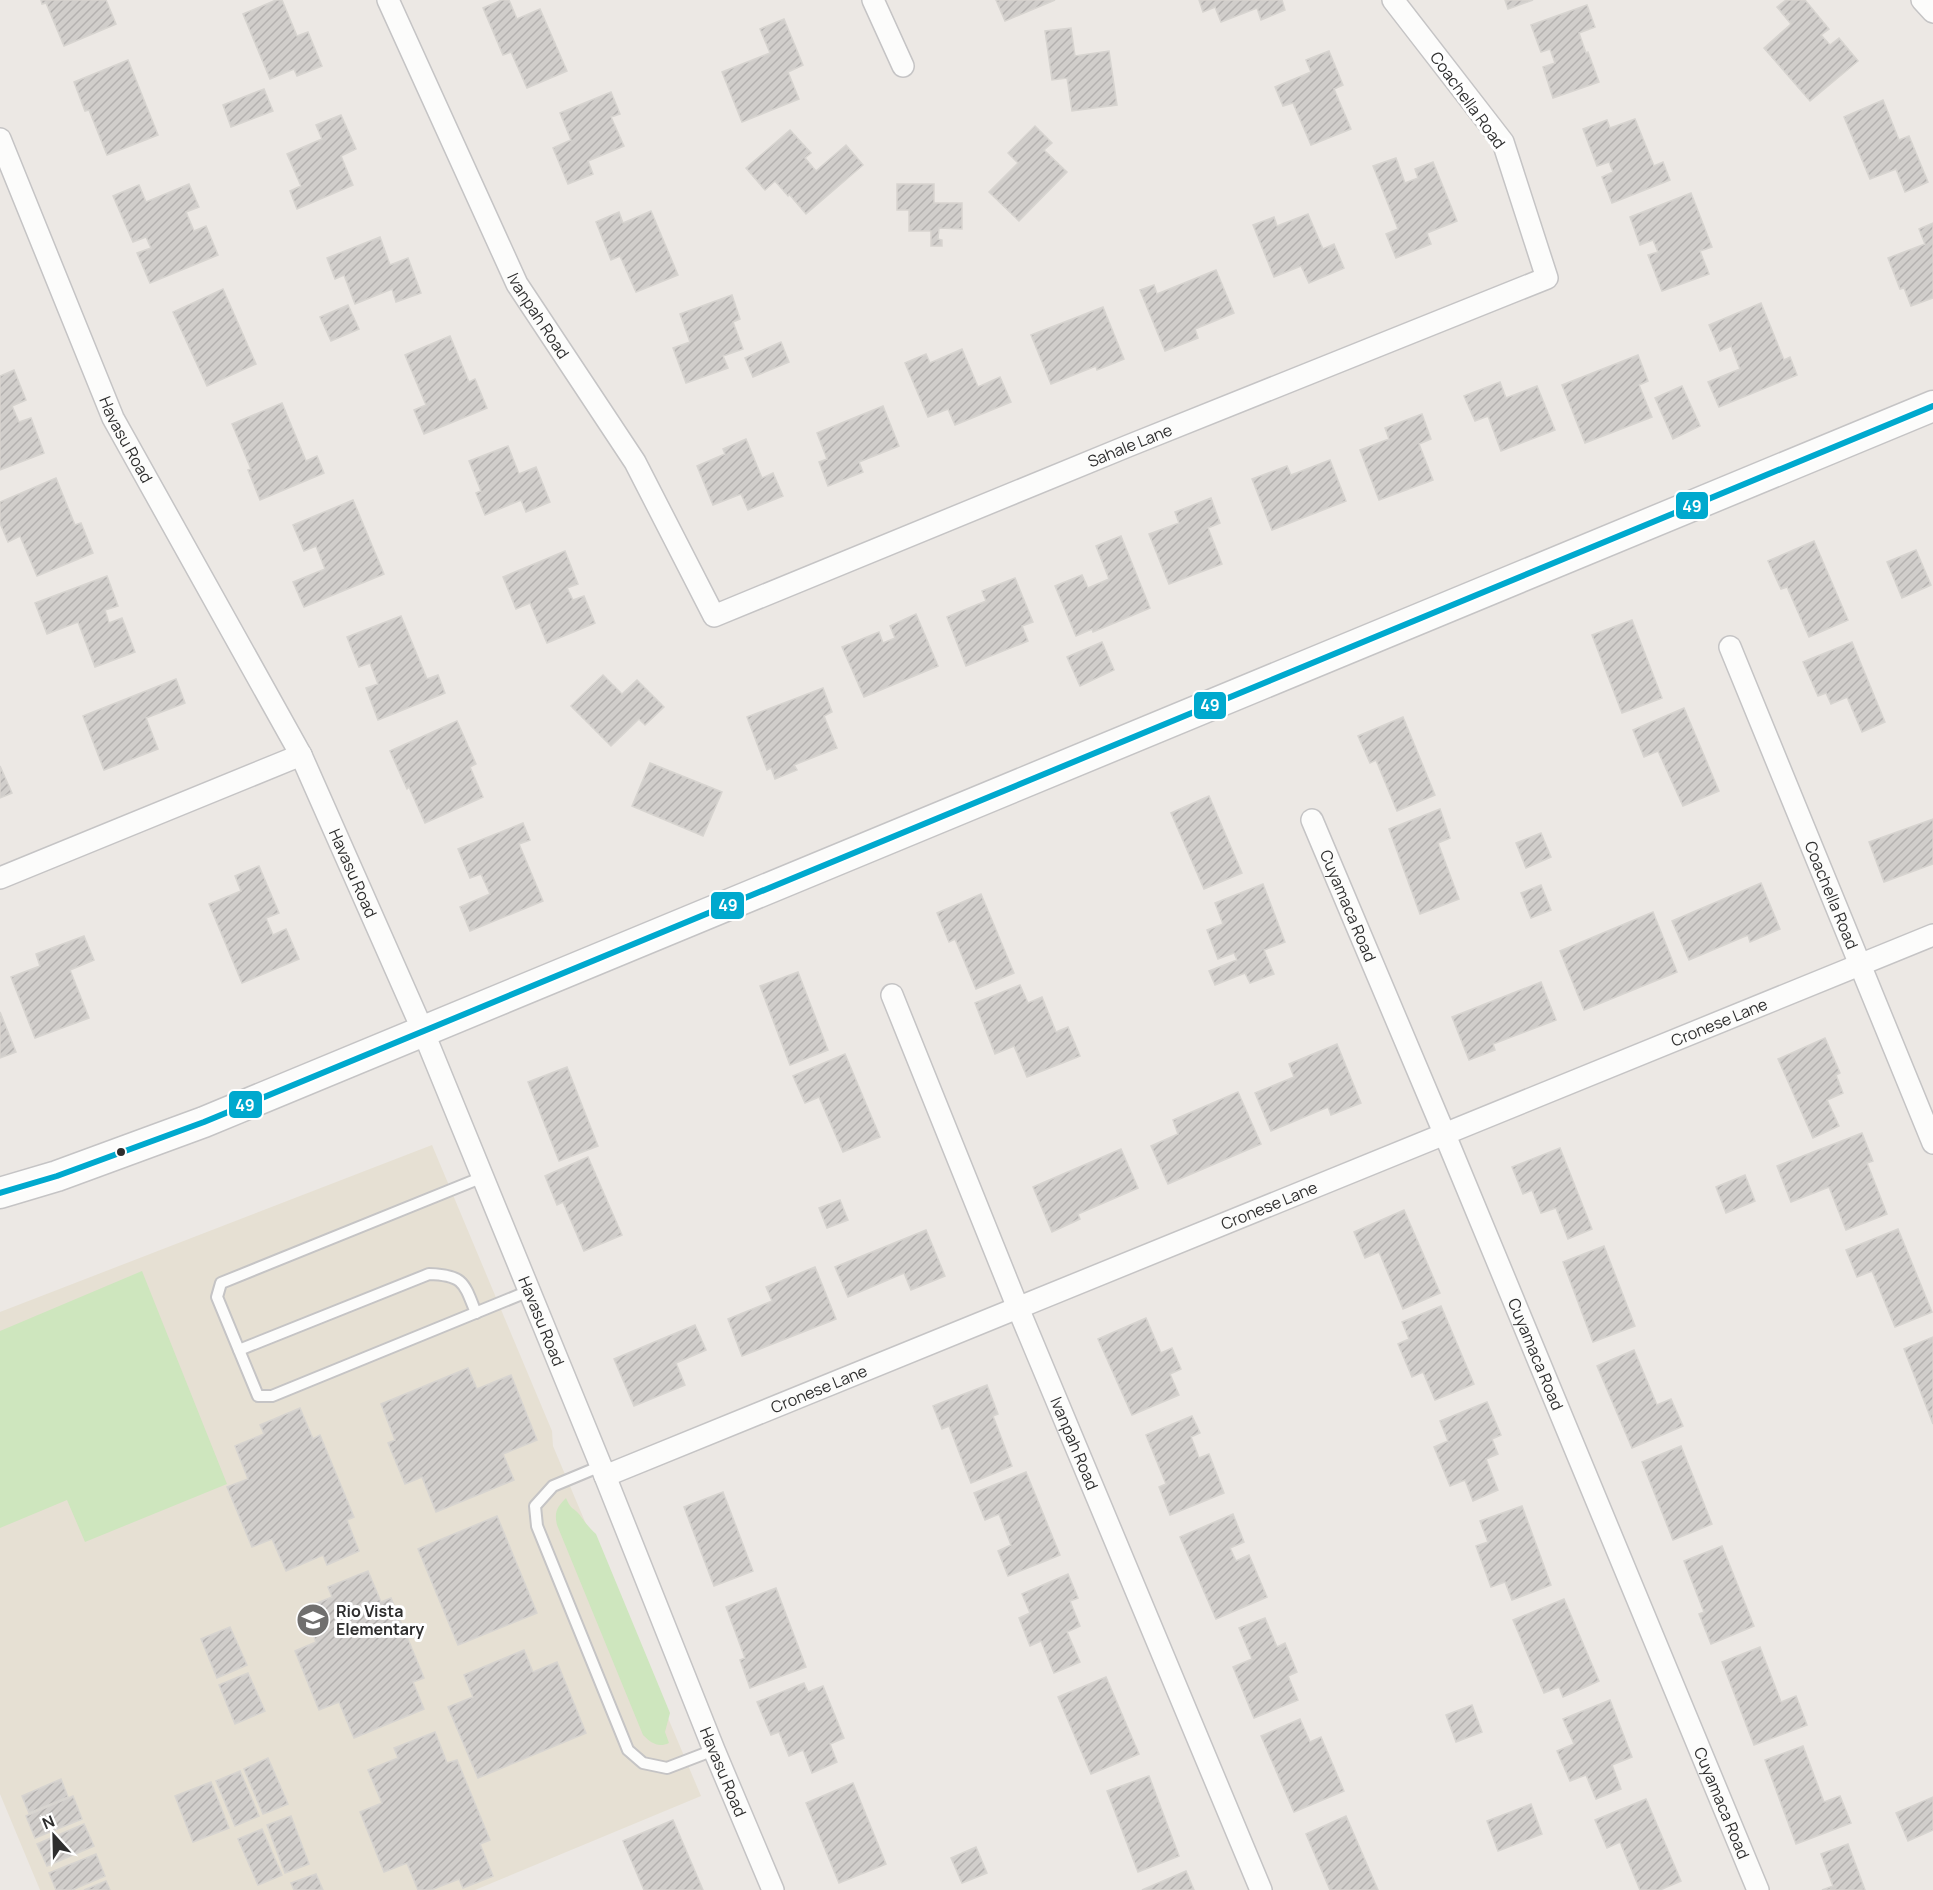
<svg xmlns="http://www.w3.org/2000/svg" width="1933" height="1890" font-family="Manrope,sans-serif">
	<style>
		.education { fill: #e6e0d3 }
		.grass { fill: #cee6be }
		.building { fill: url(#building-hatch); stroke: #d7d4d0; stroke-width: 1.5 }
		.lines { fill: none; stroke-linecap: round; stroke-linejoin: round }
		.lane-casing { stroke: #c5c4c5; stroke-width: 14 }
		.street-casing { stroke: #c5c4c5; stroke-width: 24 }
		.secondary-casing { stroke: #c5c4c5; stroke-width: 33 }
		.lane { stroke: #fcfcfb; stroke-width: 10 }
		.street { stroke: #fcfcfb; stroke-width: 21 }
		.secondary { stroke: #fcfcfb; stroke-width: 30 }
		.bus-1-casing { stroke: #fff; stroke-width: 10 }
		.bus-1 { stroke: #00a9ce; stroke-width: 6 }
		.bus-dot { fill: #2e2e2e; stroke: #fff; stroke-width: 2 }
		.labels { text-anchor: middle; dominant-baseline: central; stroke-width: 6; stroke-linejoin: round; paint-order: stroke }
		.street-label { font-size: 16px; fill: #2e2e2e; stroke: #fff }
		.poi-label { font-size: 16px; font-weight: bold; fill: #2e2e2e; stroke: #fff; text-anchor: start }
		.line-badge { stroke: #fff; stroke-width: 2 }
		.badge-label { font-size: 16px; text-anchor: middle; font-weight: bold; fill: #fff }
	</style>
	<defs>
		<pattern id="building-hatch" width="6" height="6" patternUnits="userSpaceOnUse" patternTransform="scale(1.5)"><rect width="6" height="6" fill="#d1cecb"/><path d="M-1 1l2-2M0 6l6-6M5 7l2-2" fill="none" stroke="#b4b1af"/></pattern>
	</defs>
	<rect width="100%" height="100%" fill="#ece8e4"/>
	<polygon class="education" points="432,1145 552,1431 553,1446 701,1796 475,1890 40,1890 0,1794 0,1312"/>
	<g class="grass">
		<polygon points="142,1271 227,1484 85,1542 67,1500 0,1528 0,1331"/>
		<path d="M566,1498C571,1510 573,1507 579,1514C585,1522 589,1528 596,1534L670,1713L665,1732L669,1743C658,1748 651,1743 643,1735L557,1525C554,1512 557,1507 566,1498Z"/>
	</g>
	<g class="building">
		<polygon points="41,0 106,0 116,24 64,46 46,3 42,4"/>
		<polygon points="276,0 282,0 297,36 308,32 322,66 297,76 294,69 270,79 243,14"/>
		<polygon points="502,0 509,0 517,19 540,9 567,71 527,88 511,52 503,55 483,8"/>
		<polygon points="996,0 1055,0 1005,21"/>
		<polygon points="1199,0 1282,0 1285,10 1261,20 1257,8 1221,22 1215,7 1203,12"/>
		<polygon points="1505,0 1533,0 1508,9"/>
		<polygon points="1786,0 1805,0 1829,29 1821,35 1830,45 1839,38 1858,61 1810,101 1764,48 1791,24 1777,7"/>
		<polygon points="1587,5 1595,27 1579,33 1586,53 1588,52 1599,82 1553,98 1543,67 1555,63 1550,49 1541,52 1531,25"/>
		<polygon points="784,19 803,65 788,72 799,99 742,122 722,72 770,53 760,29"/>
		<polygon points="1071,28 1075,56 1109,51 1117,105 1072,111 1067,78 1052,80 1045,31"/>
		<polygon points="1329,51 1343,85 1334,89 1351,129 1311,145 1293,103 1283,106 1275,87 1311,72 1306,60"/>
		<polygon points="128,60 158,135 107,155 89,110 85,111 74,82"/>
		<polygon points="264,89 273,111 231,127 223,105"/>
		<polygon points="611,92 620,114 611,117 624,146 588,161 593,174 568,184 553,148 571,140 560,113"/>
		<polygon points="1883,100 1899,140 1909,136 1928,182 1905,192 1896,169 1870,179 1844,117"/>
		<polygon points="341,115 356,149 341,156 353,185 297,209 290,191 301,186 287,154 322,139 316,125"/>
		<polygon points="1635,119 1654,166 1663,162 1670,180 1612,203 1602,177 1613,172 1609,162 1597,166 1583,129 1607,120 1610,128"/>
		<polygon points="1035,126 1052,143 1044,150 1067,172 1019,221 989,192 1018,163 1008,153"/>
		<polygon points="790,130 811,153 805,158 816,171 846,145 863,165 806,214 789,194 788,196 775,181 765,190 746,168"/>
		<polygon points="1396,158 1405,183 1418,178 1415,169 1433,162 1457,221 1427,233 1431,244 1396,258 1386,234 1398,229 1373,166"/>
		<polygon points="189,184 199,207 186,212 194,231 206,226 218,255 150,283 137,253 151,248 146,237 133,242 113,196 139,185 146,202"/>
		<polygon points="897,184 934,184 934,203 962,203 962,229 939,228 938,239 942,240 942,246 931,246 931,231 909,231 909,210 897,210"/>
		<polygon points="1691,193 1712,247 1700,251 1709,274 1662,291 1648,255 1658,252 1653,240 1640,245 1630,217"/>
		<polygon points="651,211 678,275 636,292 620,256 611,260 596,222 619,212 623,223"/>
		<polygon points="1308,214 1323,249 1334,244 1344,268 1309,283 1301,266 1274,277 1253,225 1274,217 1277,226"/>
		<polygon points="1933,223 1933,298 1911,306 1904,288 1900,289 1888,258 1925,244 1919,229"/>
		<polygon points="380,237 390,265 408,258 421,293 396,302 392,289 355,304 344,275 335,279 327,258"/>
		<polygon points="1216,270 1234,313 1195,329 1198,338 1165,351 1140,290 1154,285 1157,294"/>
		<polygon points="223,289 256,364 207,386 173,312"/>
		<polygon points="732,295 740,319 733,322 743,349 723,356 728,368 686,383 673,348 690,342 680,314"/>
		<polygon points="1761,303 1784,360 1790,357 1797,375 1719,407 1708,382 1740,369 1731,346 1720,351 1709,325"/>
		<polygon points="348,305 359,329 331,341 320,317"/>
		<polygon points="1103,307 1124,359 1097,370 1096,366 1051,384 1031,335"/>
		<polygon points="450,336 469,382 475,379 487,408 424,434 414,410 426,405 405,355"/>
		<polygon points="781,342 789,362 753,377 745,358"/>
		<polygon points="962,349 978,387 1000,377 1011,402 955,425 948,409 928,417 905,363 926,354 930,363"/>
		<polygon points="1638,355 1648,381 1639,385 1652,417 1585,443 1562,385"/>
		<polygon points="14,370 26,400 12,406 19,422 31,418 44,453 0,470 0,376"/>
		<polygon points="1500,382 1506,398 1537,386 1555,430 1501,451 1488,416 1475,421 1464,396"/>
		<polygon points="1682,386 1700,426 1673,439 1655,398"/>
		<polygon points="282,403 306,461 317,456 324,473 260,500 248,470 251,469 232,424"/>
		<polygon points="883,406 899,446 859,462 863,472 828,486 819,462 827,459 817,433"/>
		<polygon points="1422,414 1431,439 1419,444 1433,480 1379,500 1360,450 1389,439 1385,428"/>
		<polygon points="746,439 762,478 773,473 783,496 748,510 741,494 713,505 697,466 725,454 723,449"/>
		<polygon points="508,446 519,474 536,467 550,502 526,512 521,500 485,515 476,493 481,491 469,461"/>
		<polygon points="1330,460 1346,501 1272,530 1252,479 1287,466 1291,475"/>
		<polygon points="56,478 75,525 81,523 93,553 37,576 20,536 8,542 0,523 0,502"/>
		<polygon points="1211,498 1220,523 1208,528 1222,564 1169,584 1149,534 1179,523 1175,512"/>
		<polygon points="353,500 384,574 304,607 293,582 325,569 316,546 304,551 293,525"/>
		<polygon points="1121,536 1150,608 1093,632 1092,629 1076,636 1055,586 1082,575 1088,588 1109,579 1096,546"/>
		<polygon points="1814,541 1848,620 1809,637 1787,587 1781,589 1768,561"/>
		<polygon points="1916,550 1931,585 1902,598 1887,562"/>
		<polygon points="565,551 578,584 567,588 573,600 584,596 595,623 547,643 530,603 516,609 503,577"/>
		<polygon points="107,576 118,606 105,610 109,623 122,618 135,652 95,667 78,622 47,634 35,603"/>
		<polygon points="1015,578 1033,622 1022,626 1028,641 966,666 947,617 986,601 982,591"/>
		<polygon points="916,614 938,666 864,697 842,647 879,632 883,643 895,638 890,626"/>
		<polygon points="401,616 427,679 438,675 445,693 378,720 366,688 378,684 370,663 359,667 347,637"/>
		<polygon points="1632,620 1662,698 1622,713 1592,635"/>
		<polygon points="1102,642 1114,670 1080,686 1067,657"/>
		<polygon points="1852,642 1885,722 1862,732 1847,697 1831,704 1826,693 1818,696 1803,662"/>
		<polygon points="603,675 622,694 637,680 664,707 645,725 639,719 611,746 571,706"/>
		<polygon points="176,679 185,703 146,718 158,749 104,770 83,716"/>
		<polygon points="823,688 832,712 824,716 837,748 794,765 797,770 775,779 771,768 767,770 747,717"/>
		<polygon points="1684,708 1719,791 1683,806 1658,751 1644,757 1633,730"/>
		<polygon points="1403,717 1435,795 1397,811 1376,760 1370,763 1358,736"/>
		<polygon points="457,721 476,764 470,767 483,797 425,823 409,787 407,789 390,751"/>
		<polygon points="650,763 722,792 703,836 632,806"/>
		<polygon points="0,766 12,793 0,798"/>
		<polygon points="1209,796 1242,873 1204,889 1171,813"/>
		<polygon points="1440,809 1450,838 1438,843 1459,899 1420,914 1389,829"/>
		<polygon points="1933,819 1933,864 1884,882 1869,842"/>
		<polygon points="523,823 530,840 519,844 543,901 470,931 460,907 490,894 481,874 470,878 458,849"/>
		<polygon points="1541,833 1551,857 1526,868 1516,843"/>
		<polygon points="259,866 279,913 266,918 273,935 286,929 299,959 242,983 209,904 241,891 235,876"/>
		<polygon points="1761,883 1780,929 1750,942 1748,935 1689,960 1672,921"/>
		<polygon points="1263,884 1285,942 1264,950 1274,974 1250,983 1245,973 1215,985 1209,971 1237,960 1234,953 1218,959 1207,930 1223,924 1215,903"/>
		<polygon points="1541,885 1551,910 1531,918 1521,893"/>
		<polygon points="981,894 1014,973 976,989 955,939 949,942 937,913"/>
		<polygon points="1653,912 1677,972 1584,1010 1560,951"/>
		<polygon points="84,936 94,960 70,970 89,1018 35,1038 11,977 40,966 36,954"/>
		<polygon points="798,972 828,1050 790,1065 760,986"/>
		<polygon points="1541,982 1556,1020 1493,1044 1495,1050 1469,1060 1452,1017"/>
		<polygon points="1020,985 1028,1003 1042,997 1056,1032 1068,1027 1080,1056 1027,1077 1014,1046 995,1054 975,1003"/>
		<polygon points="0,1012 16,1052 0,1058"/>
		<polygon points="1825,1038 1840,1073 1836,1075 1843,1093 1827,1100 1839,1126 1813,1138 1778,1059"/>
		<polygon points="1337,1044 1361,1103 1331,1115 1328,1107 1271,1131 1255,1093 1294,1077 1289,1064"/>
		<polygon points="845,1054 880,1137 843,1152 819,1097 805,1103 793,1076"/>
		<polygon points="567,1067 598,1146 559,1161 528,1082"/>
		<polygon points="1238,1092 1261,1144 1168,1184 1151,1146 1178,1134 1173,1120"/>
		<polygon points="1862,1133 1873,1161 1867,1163 1887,1214 1846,1230 1829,1187 1791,1202 1777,1166"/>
		<polygon points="1560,1148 1592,1229 1568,1239 1556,1208 1541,1213 1532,1190 1523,1194 1512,1167"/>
		<polygon points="1121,1149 1138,1188 1078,1214 1080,1219 1052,1232 1033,1187"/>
		<polygon points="588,1157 622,1235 584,1251 563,1202 557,1205 545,1176"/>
		<polygon points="1745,1175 1755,1201 1726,1213 1716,1187"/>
		<polygon points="840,1200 848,1220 827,1228 819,1208"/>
		<polygon points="1404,1210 1440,1293 1403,1309 1379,1252 1365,1258 1354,1232"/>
		<polygon points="1898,1229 1932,1312 1895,1327 1872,1271 1857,1277 1846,1250"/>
		<polygon points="926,1230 945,1276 911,1290 904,1273 848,1297 835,1267"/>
		<polygon points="1604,1246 1635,1326 1593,1342 1563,1262"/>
		<polygon points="815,1267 836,1319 742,1356 728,1319 772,1301 766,1287"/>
		<polygon points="1441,1306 1474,1384 1435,1400 1423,1372 1412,1377 1398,1344 1409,1339 1402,1322"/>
		<polygon points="1146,1318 1161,1353 1172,1348 1181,1369 1170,1374 1179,1395 1132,1415 1098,1339"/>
		<polygon points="695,1325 706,1350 676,1363 685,1385 634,1406 614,1359"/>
		<polygon points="1933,1337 1933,1424 1904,1349"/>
		<polygon points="1634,1350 1657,1405 1671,1399 1683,1426 1632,1448 1597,1366"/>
		<polygon points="468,1368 477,1389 511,1375 537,1440 503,1454 514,1480 436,1512 422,1477 405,1484 388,1443 395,1440 381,1404"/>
		<polygon points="987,1385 998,1414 993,1416 1012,1466 971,1483 949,1426 942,1429 933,1406"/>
		<polygon points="1487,1402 1501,1435 1492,1439 1498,1454 1486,1459 1498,1490 1473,1501 1465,1480 1450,1486 1434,1447 1448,1441 1440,1421"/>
		<polygon points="300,1408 313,1439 320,1435 354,1517 347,1520 359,1551 327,1565 323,1555 286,1571 272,1539 252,1547 227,1487 248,1479 235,1446 264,1434 260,1425"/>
		<polygon points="1192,1416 1200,1433 1191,1437 1199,1458 1209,1454 1224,1493 1170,1515 1159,1487 1166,1484 1146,1435"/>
		<polygon points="1681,1446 1712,1524 1673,1540 1642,1462"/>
		<polygon points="1026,1472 1060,1555 1008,1576 998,1551 1011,1545 999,1514 985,1520 974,1493"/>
		<polygon points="723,1492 753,1571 714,1586 684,1507"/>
		<polygon points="1522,1506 1551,1585 1512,1600 1505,1582 1491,1587 1476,1546 1488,1542 1480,1521"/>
		<polygon points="1233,1514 1244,1542 1230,1548 1236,1561 1249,1555 1267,1597 1216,1619 1180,1537"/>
		<polygon points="497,1516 537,1613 458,1645 418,1549"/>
		<polygon points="1722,1546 1754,1626 1711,1644 1699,1614 1704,1612 1684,1561"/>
		<polygon points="368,1571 381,1602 391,1598 424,1678 413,1682 424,1709 354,1738 339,1702 319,1710 295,1651 316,1642 302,1609 332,1597 328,1587"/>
		<polygon points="1068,1574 1078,1598 1070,1601 1080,1626 1067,1632 1080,1662 1054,1673 1041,1641 1030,1646 1019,1618 1030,1613 1022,1594"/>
		<polygon points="776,1588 806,1667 750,1688 740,1660 745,1658 726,1607"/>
		<polygon points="1564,1599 1599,1681 1563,1697 1559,1687 1544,1693 1513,1620"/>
		<polygon points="1265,1618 1277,1647 1285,1643 1297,1672 1288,1676 1298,1700 1254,1718 1233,1667 1252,1659 1239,1628"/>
		<polygon points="230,1627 247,1665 217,1678 201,1639"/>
		<polygon points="1760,1647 1781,1702 1796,1696 1807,1725 1754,1745 1722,1662"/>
		<polygon points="524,1650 533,1672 557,1662 586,1733 478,1778 448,1707 473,1697 464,1675"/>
		<polygon points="248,1673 265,1711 235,1724 219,1685"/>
		<polygon points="1106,1677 1139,1754 1091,1774 1058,1697"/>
		<polygon points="804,1683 808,1692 823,1686 844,1738 830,1744 837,1762 812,1773 803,1750 789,1756 779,1732 771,1735 757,1702"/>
		<polygon points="1610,1700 1632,1757 1612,1765 1621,1789 1596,1799 1586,1775 1570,1781 1557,1751 1574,1744 1563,1719"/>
		<polygon points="1472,1705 1482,1732 1456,1742 1446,1715"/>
		<polygon points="1300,1719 1310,1742 1321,1737 1344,1791 1294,1812 1261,1736"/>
		<polygon points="435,1732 447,1763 457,1760 490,1840 480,1844 493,1876 463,1888 459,1879 431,1890 418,1890 407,1863 384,1872 360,1812 382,1803 368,1770 398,1758 394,1748"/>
		<polygon points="1803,1746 1824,1802 1840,1796 1851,1823 1796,1844 1765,1760"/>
		<polygon points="268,1758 288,1804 263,1814 244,1769"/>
		<polygon points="240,1771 259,1816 235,1826 216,1781"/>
		<polygon points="1149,1776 1179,1856 1138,1872 1107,1791"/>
		<polygon points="61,1779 68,1797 29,1813 22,1796"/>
		<polygon points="211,1782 229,1828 193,1842 175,1796"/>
		<polygon points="853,1783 886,1864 839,1883 806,1803"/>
		<polygon points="73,1796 82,1819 35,1838 26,1816"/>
		<polygon points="1933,1797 1933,1830 1908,1841 1896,1813"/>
		<polygon points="1646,1799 1681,1881 1660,1890 1640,1890 1620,1842 1607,1848 1595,1820"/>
		<polygon points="1531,1804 1542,1834 1498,1851 1487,1821"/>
		<polygon points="291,1816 309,1864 285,1873 267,1825"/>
		<polygon points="1346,1816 1378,1890 1330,1890 1306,1834"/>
		<polygon points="673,1820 703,1890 644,1890 623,1841"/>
		<polygon points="84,1824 94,1846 47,1866 37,1844"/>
		<polygon points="262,1829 282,1875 258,1885 238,1839"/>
		<polygon points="1848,1844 1865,1890 1822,1890 1833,1886 1821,1854"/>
		<polygon points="976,1847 987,1873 962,1883 951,1858"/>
		<polygon points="96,1854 105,1876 72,1890 56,1890 49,1873"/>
		<polygon points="1186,1871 1194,1890 1142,1890"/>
		<polygon points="316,1874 323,1890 294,1890 291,1883"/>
		<polygon points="106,1881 110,1890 84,1890"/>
	</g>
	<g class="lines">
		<defs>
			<g id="lane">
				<polyline points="483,1177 221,1283 217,1297 258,1396 272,1396 529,1291"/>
				<path d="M239,1350L429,1274C464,1275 464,1283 476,1313"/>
				<polyline points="601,1466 553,1486 535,1506 537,1526 628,1750 643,1763 667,1768 714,1750"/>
			</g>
			<g id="street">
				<path id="s1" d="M388,0L517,284L635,462L714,616L1128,446L1547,278L1503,142L1393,0"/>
				<polyline points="873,0 903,66"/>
				<polyline points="1922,0 1933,12"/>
				<path id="s2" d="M0,139L113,418L301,755L423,1031L601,1466L714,1750L773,1890"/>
				<path id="s3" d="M1730,647L1933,1143"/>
				<path id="s4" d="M1312,820L1445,1135L1758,1890"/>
				<polyline points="0,878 301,755"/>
				<path id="s5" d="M892,995L1018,1308L1261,1890"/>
				<path id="s6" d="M605,1476L1933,935"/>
			</g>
			<polyline id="secondary" points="0,1193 57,1176 204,1122 1933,406"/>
		</defs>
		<use href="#lane" class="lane-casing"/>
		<use href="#street" class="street-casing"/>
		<use href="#secondary" class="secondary-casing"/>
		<use href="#lane" class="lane"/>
		<use href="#street" class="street"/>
		<use href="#secondary" class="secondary"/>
		<defs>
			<polyline id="bus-1" points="0,1193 57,1176 204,1122 1933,406"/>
		</defs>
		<use href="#bus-1" class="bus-1-casing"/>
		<use href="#bus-1" class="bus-1"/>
	</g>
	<defs>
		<symbol id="school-disc" viewBox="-11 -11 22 22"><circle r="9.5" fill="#706f6e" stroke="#fff"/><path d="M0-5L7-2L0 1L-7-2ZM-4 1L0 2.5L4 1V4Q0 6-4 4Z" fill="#fff"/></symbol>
	</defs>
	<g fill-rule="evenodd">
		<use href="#school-disc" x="294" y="1601" width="38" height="38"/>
	</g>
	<circle class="bus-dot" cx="121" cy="1152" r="5"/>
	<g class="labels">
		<g class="street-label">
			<text transform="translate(1468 100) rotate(54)">Coachella Road</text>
			<text stroke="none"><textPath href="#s1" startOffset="350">Ivanpah Road</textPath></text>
			<text stroke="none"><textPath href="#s2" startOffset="326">Havasu Road</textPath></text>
			<text stroke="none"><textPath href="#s1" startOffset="1148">Sahale Lane</textPath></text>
			<text stroke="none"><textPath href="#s2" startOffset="816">Havasu Road</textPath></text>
			<text stroke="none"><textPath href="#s3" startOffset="268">Coachella Road</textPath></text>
			<text stroke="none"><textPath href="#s4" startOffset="93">Cuyamaca Road</textPath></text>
			<text stroke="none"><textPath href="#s6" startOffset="1203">Cronese Lane</textPath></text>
			<text stroke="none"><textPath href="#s6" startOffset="717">Cronese Lane</textPath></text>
			<text stroke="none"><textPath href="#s2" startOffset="1302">Havasu Road</textPath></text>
			<text stroke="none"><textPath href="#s4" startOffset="579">Cuyamaca Road</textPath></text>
			<text stroke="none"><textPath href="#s6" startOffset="231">Cronese Lane</textPath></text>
			<text stroke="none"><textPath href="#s5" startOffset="484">Ivanpah Road</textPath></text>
			<text stroke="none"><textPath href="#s2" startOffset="1788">Havasu Road</textPath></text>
			<text stroke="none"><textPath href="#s4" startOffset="1065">Cuyamaca Road</textPath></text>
		</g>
		<g class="poi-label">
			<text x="336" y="1611">Rio Vista<tspan x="336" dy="18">Elementary</tspan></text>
		</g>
	</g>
	<g class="line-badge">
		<rect x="1675" y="491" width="34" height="29" rx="6" fill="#00a9ce"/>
		<rect x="1193" y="691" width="34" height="29" rx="6" fill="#00a9ce"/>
		<rect x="710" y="891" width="35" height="29" rx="6" fill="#00a9ce"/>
		<rect x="228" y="1090" width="35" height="29" rx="6" fill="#00a9ce"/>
	</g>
	<g class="badge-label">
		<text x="1692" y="512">49</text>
		<text x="1210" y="711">49</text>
		<text x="728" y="911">49</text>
		<text x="245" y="1111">49</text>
	</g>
	<g transform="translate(54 1836) rotate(338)" stroke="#ffffff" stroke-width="4.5" paint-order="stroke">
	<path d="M0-4.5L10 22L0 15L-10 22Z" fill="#2e2e2e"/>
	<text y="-9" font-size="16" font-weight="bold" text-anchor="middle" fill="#2e2e2e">N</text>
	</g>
</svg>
